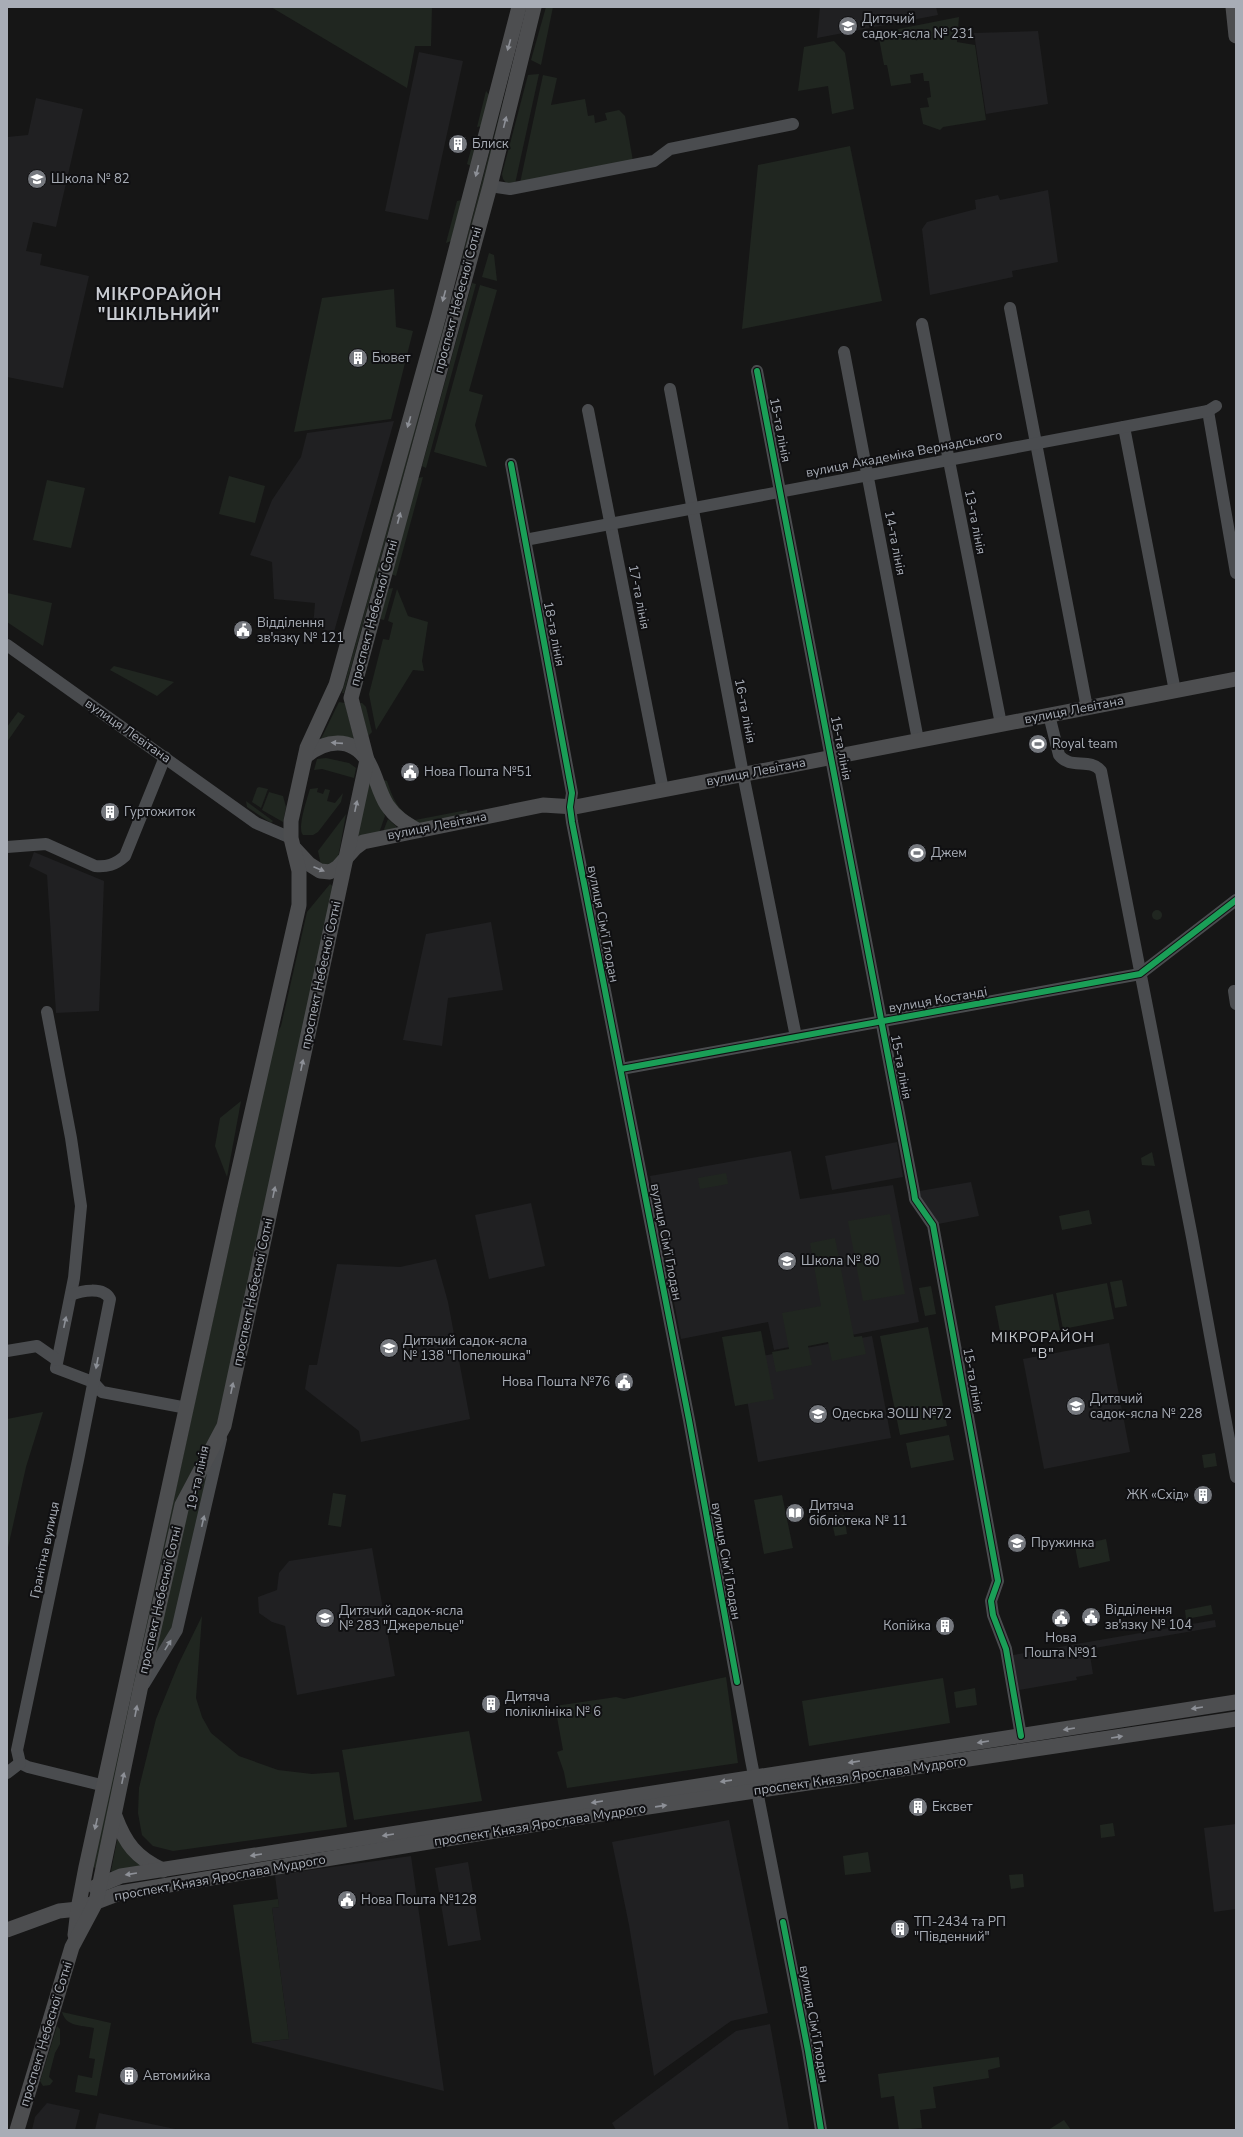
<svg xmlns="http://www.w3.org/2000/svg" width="1243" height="2137" font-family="'Nunito Sans',sans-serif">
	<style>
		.built { fill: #202022 }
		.green { fill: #202620 }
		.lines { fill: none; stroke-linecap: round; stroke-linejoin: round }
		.minor { stroke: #4a4c4f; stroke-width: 12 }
		.major { stroke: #4d4e50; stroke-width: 15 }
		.cycleway-casing { stroke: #101012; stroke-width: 8 }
		.cycleway { stroke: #1a9f57; stroke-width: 6 }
		.oneway { fill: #8d9097 }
		.oneway2 { fill: #8c9097 }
		.labels { text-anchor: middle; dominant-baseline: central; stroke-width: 4; stroke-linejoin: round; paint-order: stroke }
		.poi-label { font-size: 13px; fill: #a8adb6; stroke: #101012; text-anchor: start }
		.street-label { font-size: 13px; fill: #a8adb6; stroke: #101012 }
		.neighbourhood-label { font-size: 14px; letter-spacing: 1px; fill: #c9ccd2; stroke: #101012 }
		.district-label { font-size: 17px; font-weight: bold; letter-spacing: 1px; fill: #c9ccd2; stroke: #101012 }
	</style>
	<rect width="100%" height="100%" fill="#161616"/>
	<g class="built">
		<polygon points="820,7 936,7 938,15 817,38"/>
		<polygon points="1038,31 1048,104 986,114 974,33"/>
		<polygon points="419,52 463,61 428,220 385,211"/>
		<polygon points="36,98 83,109 56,227 33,222 26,251 42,254 40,265 89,276 63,388 7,377 7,137 28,135"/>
		<polygon points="1048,190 1058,262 1012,271 1013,277 930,295 922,229 927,222 976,209 975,200 998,195 1000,200"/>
		<polygon points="394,421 334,632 313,627 315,603 274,599 272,562 250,555 272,500 301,457 307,433"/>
		<polygon points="34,852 104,881 99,1011 56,1013 47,875 29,866"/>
		<polygon points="491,922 503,990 448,998 442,1046 403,1040 426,934"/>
		<polygon points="897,1142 903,1177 832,1190 825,1156"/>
		<polygon points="791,1151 800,1199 893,1185 919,1322 774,1350 768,1322 681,1339 650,1176"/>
		<polygon points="971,1182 979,1216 933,1225 914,1192"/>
		<polygon points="531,1203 545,1266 489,1279 475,1215"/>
		<polygon points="436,1259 448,1302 470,1419 361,1442 359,1431 305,1389 309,1365 317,1365 337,1264 400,1267"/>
		<polygon points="872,1336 891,1438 758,1462 740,1360"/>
		<polygon points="1109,1343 1130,1452 1044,1469 1023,1359"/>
		<polygon points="372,1548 395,1676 297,1695 285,1626 272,1622 259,1613 258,1597 277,1590 279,1573 289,1561"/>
		<polygon points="1215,1620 1216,1627 1089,1649 1093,1674 1076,1677 1077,1680 1019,1690 1013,1655"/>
		<polygon points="729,1820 768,2013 731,2021 654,2076 629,1925 612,1842"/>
		<polygon points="1236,1824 1236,1909 1214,1912 1204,1828"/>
		<polygon points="411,1856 444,2091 252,2043 289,2039 272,1908 279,1907 275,1875"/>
		<polygon points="468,1862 481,1940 448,1946 435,1868"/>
		<polygon points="770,2024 789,2130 616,2130 612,2123 736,2031"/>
		<polygon points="47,2103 80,2110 75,2130 32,2130 35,2117"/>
		<polygon points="99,2113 180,2130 95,2130"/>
	</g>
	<g class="green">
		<polygon points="271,7 432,7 431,46 415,46 407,88"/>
		<polygon points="528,7 487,170 460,268 459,268"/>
		<polygon points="546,7 553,7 541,65 531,60"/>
		<polygon points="959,17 957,42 975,45 986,120 943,127 940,130 923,124 920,108 929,107 927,98 931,97 929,81 924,81 923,73 910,75 911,83 891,86 887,65 884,65 878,33"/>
		<polygon points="834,41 845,53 854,109 832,114 828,86 798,91 804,47"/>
		<polygon points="539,74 515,184 507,184 503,179 502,174 528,75"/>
		<polygon points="543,75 557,78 551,105 585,99 588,116 594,115 595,123 607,120 605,113 619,110 625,116 633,161 520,183"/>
		<polygon points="486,91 490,96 482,126 477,127"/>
		<polygon points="475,135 478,139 471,166 467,164"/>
		<polygon points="850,146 882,301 742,329 758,165"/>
		<polygon points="462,200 451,241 446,243 457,201"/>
		<polygon points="489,253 494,255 497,281 482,277"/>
		<polygon points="472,283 476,284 426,468 422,466"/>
		<polygon points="480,285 497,290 469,391 483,395 475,425 487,467 434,452"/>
		<polygon points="394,289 396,327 413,331 391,419 294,432 322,298"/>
		<polygon points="445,324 344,693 342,693 443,325"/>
		<polygon points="229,476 265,486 255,523 219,514"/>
		<polygon points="423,477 396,576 391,574 418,478"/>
		<polygon points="47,480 85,488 71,548 33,540"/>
		<polygon points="393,588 384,620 380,619 388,589"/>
		<polygon points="397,589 408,616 428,622 422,661 424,671 413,670 376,730 369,694 383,639 389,640 393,623 388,621"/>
		<polygon points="7,593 52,603 43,646 7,622"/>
		<polygon points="114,666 174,682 157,696 110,670"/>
		<polygon points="339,702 345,703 355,743 320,741"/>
		<polygon points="360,703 362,703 366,707 372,732 368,736"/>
		<polygon points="18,712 25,716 7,742 7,727"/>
		<polygon points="326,758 349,763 356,768 354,778 322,769 314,770 317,759"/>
		<path d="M380,779L387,781C393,799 398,811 415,820L467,810L468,814L417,824L396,812Z"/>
		<polygon points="370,780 385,816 379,833 356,837"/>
		<polygon points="259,787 268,789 261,808 252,802 257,788"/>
		<path d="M318,788L317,792L323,794L325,789L330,790L327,801L335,803L343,793L341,802L318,832L313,835H303C297,828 307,799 310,789Z"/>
		<polygon points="269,792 283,796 286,807 283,822 262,810"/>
		<polygon points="246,801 273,821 271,823 247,807"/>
		<polygon points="346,814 338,858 332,865 321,865 318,851"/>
		<polygon points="388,819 396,826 396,828 383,832"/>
		<polygon points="330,884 335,888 219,1416 215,1432 181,1495 96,1868 93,1867 275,1037 281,1026 307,912"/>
		<circle cx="1157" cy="915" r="5"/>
		<polygon points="241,1101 227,1177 215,1146 220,1118"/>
		<polygon points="1152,1152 1155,1166 1142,1165 1141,1158"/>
		<polygon points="726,1173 728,1184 700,1189 698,1178"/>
		<polygon points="1089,1210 1092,1224 1062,1230 1059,1216"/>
		<polygon points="890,1214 905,1294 863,1301 848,1221"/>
		<polygon points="835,1238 854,1337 862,1336 866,1354 832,1361 828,1342 808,1346 812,1365 776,1372 772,1352 789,1349 782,1313 821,1306 810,1243"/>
		<polygon points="1122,1280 1127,1306 1115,1308 1110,1282"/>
		<polygon points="1107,1283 1114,1319 1063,1329 1056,1293"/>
		<polygon points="931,1286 936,1314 925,1316 919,1288"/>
		<polygon points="1053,1294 1060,1330 1002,1342 995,1306"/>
		<polygon points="928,1327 947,1426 900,1435 880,1336"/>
		<polygon points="761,1331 774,1399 735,1406 722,1337"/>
		<polygon points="43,1412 26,1467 7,1552 7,1419"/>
		<polygon points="949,1435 954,1460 911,1468 906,1443"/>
		<polygon points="1215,1453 1217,1466 1204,1468 1202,1455"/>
		<polygon points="208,1471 173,1628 154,1662 181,1523"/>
		<polygon points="333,1493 346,1495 341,1527 328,1525"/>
		<polygon points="782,1495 793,1548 764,1554 754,1500"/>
		<polygon points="844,1515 847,1534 835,1536 831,1518"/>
		<polygon points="1106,1539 1110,1561 1079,1568 1075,1546"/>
		<polygon points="1211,1605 1213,1614 1186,1619 1185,1610"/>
		<polygon points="202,1616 196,1698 202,1717 211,1733 239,1756 278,1770 312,1774 339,1772 347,1827 173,1851 153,1846 142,1835 138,1813 139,1788 156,1719 178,1665"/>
		<polygon points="726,1677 738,1763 567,1788 564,1772 557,1752 563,1750 555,1706 616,1697 624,1699"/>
		<polygon points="943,1678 950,1723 809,1746 802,1701"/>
		<polygon points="975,1688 977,1705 956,1708 954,1692"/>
		<polygon points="469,1731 482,1801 354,1820 342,1750"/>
		<polygon points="1113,1823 1115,1836 1101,1838 1100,1825"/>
		<polygon points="118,1836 144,1865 114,1873 111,1871"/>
		<polygon points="868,1852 871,1872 845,1875 843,1856"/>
		<polygon points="1023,1874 1024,1887 1011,1889 1009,1875"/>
		<polygon points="278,1899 279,1907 272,1908 289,2039 252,2043 233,1905"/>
		<path d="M62,2012L111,2023L97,2096L75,2092L78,2075L92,2078L95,2059L89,2058L94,2028C81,2025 66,2027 62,2012Z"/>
		<polygon points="57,2026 60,2029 60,2044 55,2053 50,2072 49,2077 53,2081 50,2085 43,2086 40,2081"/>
		<polygon points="999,2057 1000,2067 988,2070 989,2078 933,2087 936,2108 920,2110 922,2128 899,2130 894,2096 881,2098 878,2074"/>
		<polygon points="1064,2120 1071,2130 1048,2130"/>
	</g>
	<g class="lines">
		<g class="minor">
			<polyline points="490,186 510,189 654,161 670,149 793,124"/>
			<polyline points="1010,308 1087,708"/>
			<polyline points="922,324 1001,724"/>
			<polyline points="844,352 918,740"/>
			<polyline points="757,371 914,1192 915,1199 933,1225 939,1258 998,1581 991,1601 993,1615 1006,1649 1021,1736"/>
			<polyline points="670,389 743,774 796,1037"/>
			<polyline points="588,410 663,790"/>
			<polyline points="1208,411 1236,573"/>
			<polyline points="1124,427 1175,691"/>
			<polyline points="511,464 572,793 570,807 572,822 689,1420 751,1760 808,2051 821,2130"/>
			<polyline points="525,540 1208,411 1216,406"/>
			<polyline points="7,645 256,823 291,838"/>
			<path d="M1049,715L1059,755C1070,770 1090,757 1101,771L1192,1237L1236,1477"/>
			<path d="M7,847L46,844L95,866C107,867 115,865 125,856L165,757"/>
			<polyline points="1234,991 1236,1004"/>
			<polyline points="47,1012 71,1138 81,1206 74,1278 56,1368 93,1382 102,1392 187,1408"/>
			<polyline points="621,1069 1140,974 1236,900"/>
			<path d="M71,1295C81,1291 103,1286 110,1299L78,1460L17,1750L20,1763L28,1767L105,1786"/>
			<polyline points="7,1351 37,1346 57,1360"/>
			<polyline points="144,1684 177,1630 221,1439"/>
			<polyline points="7,1773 20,1763"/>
		</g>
		<g class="major">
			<polyline points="1233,7 1236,36"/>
			<path d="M306,756C325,740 351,736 367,760C376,774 378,791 387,805C395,817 405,823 417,830"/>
			<polyline points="295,849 309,864 320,871 330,872 338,867 355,848 363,842 543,805 575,807 1236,679"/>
			<path d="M115,1816C125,1843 136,1858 163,1870"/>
			<polyline points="95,1887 121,1876 1236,1702"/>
			<polyline points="7,1930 59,1911 78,1909 120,1893 568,1819 1236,1719"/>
			<polyline points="75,1935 78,1909 86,1867 230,1208 299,905 299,871 291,838 291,821 307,748 336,685 439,315 519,7"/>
			<polyline points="17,2130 72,1947 96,1902 140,1690 182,1505 224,1426 367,760 351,698 490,186 534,7"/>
		</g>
		<defs>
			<g id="cycleway">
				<polyline points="757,371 914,1192 915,1199 933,1225 939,1258 998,1581 991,1601 993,1615 1006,1649 1021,1736"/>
				<polyline points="511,464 572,793 570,807 572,822 689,1420 737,1682"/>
				<polyline points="621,1069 1140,974 1236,900"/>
				<polyline points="783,1922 808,2051 821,2130"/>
			</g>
		</defs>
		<use href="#cycleway" class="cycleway-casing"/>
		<use href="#cycleway" class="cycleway"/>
	</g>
	<defs><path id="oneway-solid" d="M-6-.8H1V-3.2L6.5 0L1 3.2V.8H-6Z"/></defs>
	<g class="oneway">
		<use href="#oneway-solid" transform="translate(509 45) rotate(105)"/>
		<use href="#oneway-solid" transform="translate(505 122) rotate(-76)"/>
		<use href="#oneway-solid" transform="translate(477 171) rotate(104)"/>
		<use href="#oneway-solid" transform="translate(444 296) rotate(105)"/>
		<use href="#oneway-solid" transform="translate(409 422) rotate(106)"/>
		<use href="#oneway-solid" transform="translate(399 518) rotate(-75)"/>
		<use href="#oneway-solid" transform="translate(337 743) rotate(-176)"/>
		<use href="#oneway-solid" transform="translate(356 806) rotate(-78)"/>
		<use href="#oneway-solid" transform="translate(319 869) rotate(23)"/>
		<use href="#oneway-solid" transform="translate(302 1065) rotate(-78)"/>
		<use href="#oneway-solid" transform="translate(274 1192) rotate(-78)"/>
		<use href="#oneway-solid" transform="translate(232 1388) rotate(-78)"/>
		<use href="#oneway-solid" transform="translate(1197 1708) rotate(171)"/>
		<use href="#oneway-solid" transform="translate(136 1711) rotate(-79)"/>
		<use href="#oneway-solid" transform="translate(1069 1729) rotate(171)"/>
		<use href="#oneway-solid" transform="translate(1117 1737) rotate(-9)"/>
		<use href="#oneway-solid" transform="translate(983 1742) rotate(171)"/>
		<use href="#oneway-solid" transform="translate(854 1762) rotate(171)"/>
		<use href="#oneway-solid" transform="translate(123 1778) rotate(-78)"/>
		<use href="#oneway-solid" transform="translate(726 1781) rotate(172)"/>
		<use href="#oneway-solid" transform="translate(597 1802) rotate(171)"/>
		<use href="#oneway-solid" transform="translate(661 1806) rotate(-8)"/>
		<use href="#oneway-solid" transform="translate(96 1824) rotate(103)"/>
		<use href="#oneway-solid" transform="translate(388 1835) rotate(171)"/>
		<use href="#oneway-solid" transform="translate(256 1855) rotate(171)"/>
		<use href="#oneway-solid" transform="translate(131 1874) rotate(171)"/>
	</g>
	<g class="oneway2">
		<use href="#oneway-solid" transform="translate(65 1322) rotate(-78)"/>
		<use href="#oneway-solid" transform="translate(97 1363) rotate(101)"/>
		<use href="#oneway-solid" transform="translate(203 1521) rotate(-77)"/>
		<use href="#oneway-solid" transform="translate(168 1645) rotate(-58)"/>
	</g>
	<defs>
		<symbol id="school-disc" viewBox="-11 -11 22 22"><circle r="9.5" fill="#75787e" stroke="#101012"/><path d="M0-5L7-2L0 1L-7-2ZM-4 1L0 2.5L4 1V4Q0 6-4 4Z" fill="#fff"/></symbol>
		<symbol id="building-disc" viewBox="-11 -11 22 22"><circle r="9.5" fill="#75787e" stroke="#101012"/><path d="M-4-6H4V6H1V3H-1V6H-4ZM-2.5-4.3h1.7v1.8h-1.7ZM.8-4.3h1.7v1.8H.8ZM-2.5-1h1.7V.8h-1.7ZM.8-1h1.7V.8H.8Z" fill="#fff"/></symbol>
		<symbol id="civic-disc" viewBox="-11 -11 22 22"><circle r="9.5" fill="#75787e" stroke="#101012"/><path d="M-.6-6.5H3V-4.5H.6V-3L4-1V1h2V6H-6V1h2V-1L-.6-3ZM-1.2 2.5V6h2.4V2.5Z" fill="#fff"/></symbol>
		<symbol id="stadium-disc" viewBox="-11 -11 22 22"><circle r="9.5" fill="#75787e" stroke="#101012"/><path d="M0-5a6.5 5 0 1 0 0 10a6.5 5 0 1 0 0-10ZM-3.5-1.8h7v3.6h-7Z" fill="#fff"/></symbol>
		<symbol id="library-disc" viewBox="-11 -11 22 22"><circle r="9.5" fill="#75787e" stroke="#101012"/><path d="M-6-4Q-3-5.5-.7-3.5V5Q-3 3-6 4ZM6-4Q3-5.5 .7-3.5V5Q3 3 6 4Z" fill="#fff"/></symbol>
	</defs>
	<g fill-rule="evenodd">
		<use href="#school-disc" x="837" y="15" width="22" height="22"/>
		<use href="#building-disc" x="447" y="133" width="22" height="22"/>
		<use href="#school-disc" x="26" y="168" width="22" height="22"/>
		<use href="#building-disc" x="347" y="347" width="22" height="22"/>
		<use href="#civic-disc" x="232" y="619" width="22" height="22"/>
		<use href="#stadium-disc" x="1027" y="733" width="22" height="22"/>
		<use href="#civic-disc" x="399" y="761" width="22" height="22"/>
		<use href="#building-disc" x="99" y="801" width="22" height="22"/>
		<use href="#stadium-disc" x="906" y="842" width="22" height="22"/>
		<use href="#school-disc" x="776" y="1250" width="22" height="22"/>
		<use href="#school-disc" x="378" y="1337" width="22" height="22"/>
		<use href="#civic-disc" x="613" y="1371" width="22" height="22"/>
		<use href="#school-disc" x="1065" y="1395" width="22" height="22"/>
		<use href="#school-disc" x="807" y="1403" width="22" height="22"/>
		<use href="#building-disc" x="1192" y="1484" width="22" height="22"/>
		<use href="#library-disc" x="784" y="1502" width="22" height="22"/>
		<use href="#school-disc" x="1006" y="1532" width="22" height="22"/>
		<use href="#civic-disc" x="1080" y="1606" width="22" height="22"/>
		<use href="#school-disc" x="314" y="1607" width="22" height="22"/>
		<use href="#civic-disc" x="1050" y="1607" width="22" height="22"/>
		<use href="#building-disc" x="934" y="1615" width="22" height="22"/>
		<use href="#building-disc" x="480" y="1693" width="22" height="22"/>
		<use href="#building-disc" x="907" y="1796" width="22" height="22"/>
		<use href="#civic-disc" x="336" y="1889" width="22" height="22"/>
		<use href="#building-disc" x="889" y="1918" width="22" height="22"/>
		<use href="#building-disc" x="118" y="2065" width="22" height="22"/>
	</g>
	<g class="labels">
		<g class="poi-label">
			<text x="862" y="19">Дитячий<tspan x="862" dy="15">садок-ясла № 231</tspan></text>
			<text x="472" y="144">Блиск</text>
			<text x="51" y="179">Школа № 82</text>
			<text x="372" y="358">Бювет</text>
			<text x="257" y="623">Відділення<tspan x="257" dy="15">зв'язку № 121</tspan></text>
			<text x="1052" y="744">Royal team</text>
			<text x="424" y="772">Нова Пошта №51</text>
			<text x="124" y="812">Гуртожиток</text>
			<text x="931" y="853">Джем</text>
			<text x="801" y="1261">Школа № 80</text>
			<text x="403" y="1341">Дитячий садок-ясла<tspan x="403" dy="15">№ 138 "Попелюшка"</tspan></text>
			<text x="610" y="1382" text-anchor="end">Нова Пошта №76</text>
			<text x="1090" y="1399">Дитячий<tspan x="1090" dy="15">садок-ясла № 228</tspan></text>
			<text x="832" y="1414">Одеська ЗОШ №72</text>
			<text x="1189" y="1495" text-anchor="end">ЖК «Схід»</text>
			<text x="809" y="1506">Дитяча<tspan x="809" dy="15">бібліотека № 11</tspan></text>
			<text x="1031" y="1543">Пружинка</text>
			<text x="1105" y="1610">Відділення<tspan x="1105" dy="15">зв'язку № 104</tspan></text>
			<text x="339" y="1611">Дитячий садок-ясла<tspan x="339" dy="15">№ 283 "Джерельце"</tspan></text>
			<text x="931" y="1626" text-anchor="end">Копійка</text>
			<text x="1061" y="1638" text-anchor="middle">Нова<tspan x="1061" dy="15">Пошта №91</tspan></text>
			<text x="505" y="1697">Дитяча<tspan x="505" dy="15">поліклініка № 6</tspan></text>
			<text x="932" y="1807">Ексвет</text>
			<text x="361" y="1900">Нова Пошта №128</text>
			<text x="914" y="1922">ТП-2434 та РП<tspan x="914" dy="15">"Південний"</tspan></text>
			<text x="143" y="2076">Автомийка</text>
		</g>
		<g class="street-label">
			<text transform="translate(458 300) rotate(-75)">проспект Небесної Сотні</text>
			<text transform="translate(780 430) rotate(79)">15-та лінія</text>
			<text transform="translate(904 454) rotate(-11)">вулиця Академіка Вернадського</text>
			<text transform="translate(975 522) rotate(79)">13-та лінія</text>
			<text transform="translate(895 543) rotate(79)">14-та лінія</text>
			<text transform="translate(639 597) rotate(79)">17-та лінія</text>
			<text transform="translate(374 613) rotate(-75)">проспект Небесної Сотні</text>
			<text transform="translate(554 634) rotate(79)">18-та лінія</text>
			<text transform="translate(1074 710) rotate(-11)">вулиця Левітана</text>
			<text transform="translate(745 711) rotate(79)">16-та лінія</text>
			<text transform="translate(128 731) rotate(35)">вулиця Левітана</text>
			<text transform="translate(841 748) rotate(79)">15-та лінія</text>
			<text transform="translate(756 772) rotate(-11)">вулиця Левітана</text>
			<text transform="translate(437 826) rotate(-11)">вулиця Левітана</text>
			<text transform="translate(603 924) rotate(79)">вулиця Сім'ї Глодан</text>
			<text transform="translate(321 975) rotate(-78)">проспект Небесної Сотні</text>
			<text transform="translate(938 1000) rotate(-10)">вулиця Костанді</text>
			<text transform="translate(901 1067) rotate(79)">15-та лінія</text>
			<text transform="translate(666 1242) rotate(79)">вулиця Сім'ї Глодан</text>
			<text transform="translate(253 1292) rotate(-78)">проспект Небесної Сотні</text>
			<text transform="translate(973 1380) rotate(80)">15-та лінія</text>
			<text transform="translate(198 1478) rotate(-78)">19-та лінія</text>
			<text transform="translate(45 1550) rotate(-78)">Гранітна вулиця</text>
			<text transform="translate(726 1561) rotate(80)">вулиця Сім'ї Глодан</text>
			<text transform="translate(160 1600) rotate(-77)">проспект Небесної Сотні</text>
			<text transform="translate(860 1776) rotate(-8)">проспект Князя Ярослава Мудрого</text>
			<text transform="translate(540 1825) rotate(-9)">проспект Князя Ярослава Мудрого</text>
			<text transform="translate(220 1878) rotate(-10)">проспект Князя Ярослава Мудрого</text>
			<text transform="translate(814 2024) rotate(80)">вулиця Сім'ї Глодан</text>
			<text transform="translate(46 2034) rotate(-73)">проспект Небесної Сотні</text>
		</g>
		<g class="neighbourhood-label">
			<text x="1043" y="1337">МІКРОРАЙОН<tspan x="1043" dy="16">"В"</tspan></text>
		</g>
		<g class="district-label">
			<text x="159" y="294">МІКРОРАЙОН<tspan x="159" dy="20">"ШКІЛЬНИЙ"</tspan></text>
		</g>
	</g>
	<rect width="1243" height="2137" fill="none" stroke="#a8adb6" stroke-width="16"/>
</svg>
